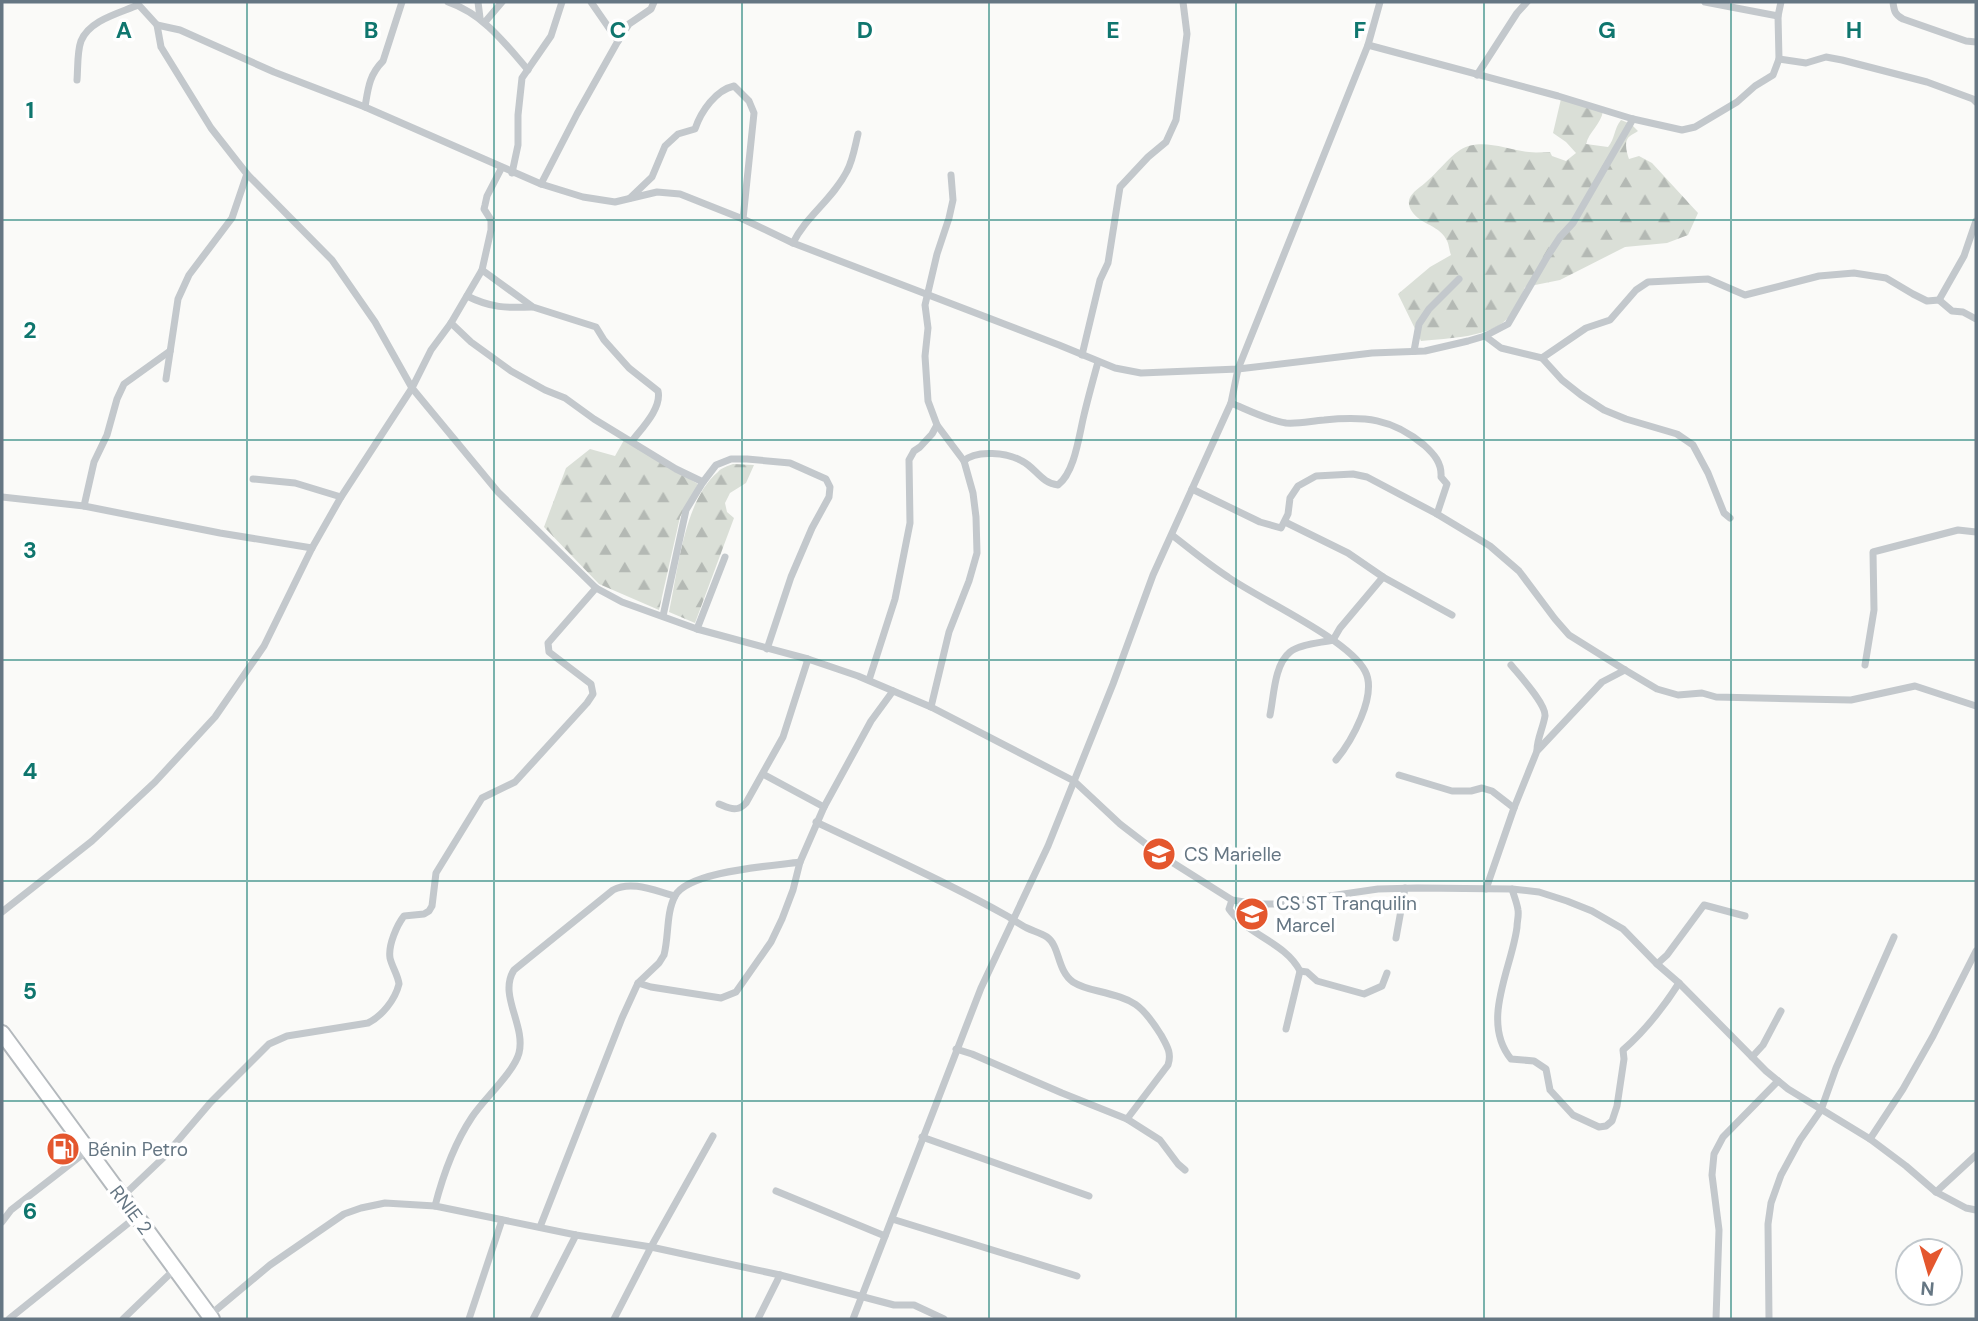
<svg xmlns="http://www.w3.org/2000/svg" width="1978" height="1321" font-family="'DM Sans',sans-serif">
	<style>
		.forest { fill: url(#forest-firs) }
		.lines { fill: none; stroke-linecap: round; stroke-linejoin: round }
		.highway-casing { stroke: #b4b9bd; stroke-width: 18 }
		.street { stroke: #c3c8cc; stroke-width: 7 }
		.highway { stroke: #fff; stroke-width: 14 }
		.grid { fill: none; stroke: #0f766e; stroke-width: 2; stroke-opacity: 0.55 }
		.labels { text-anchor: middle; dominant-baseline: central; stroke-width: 7; stroke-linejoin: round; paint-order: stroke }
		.poi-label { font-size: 19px; fill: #657683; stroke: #fff; text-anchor: start }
		.street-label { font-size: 19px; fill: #657683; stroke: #fff }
		.grid-label { font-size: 23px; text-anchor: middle; font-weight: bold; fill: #0f766e; stroke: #fff; stroke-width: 7; stroke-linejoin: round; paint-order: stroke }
	</style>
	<defs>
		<pattern id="forest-firs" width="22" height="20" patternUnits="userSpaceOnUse" patternTransform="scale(1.75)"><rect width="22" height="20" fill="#dadfd7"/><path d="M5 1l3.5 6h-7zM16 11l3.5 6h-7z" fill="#b4b9b4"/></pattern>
	</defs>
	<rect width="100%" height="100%" fill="#fafaf8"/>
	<g class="forest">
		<path d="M1561,99L1603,111C1601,124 1589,132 1586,144L1608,147C1615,139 1614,128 1621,120L1631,124L1638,131C1636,133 1632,134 1630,136C1623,141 1627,153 1629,159L1639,156L1652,163L1698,213L1688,235L1667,243L1625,247L1560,280L1525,287C1521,297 1517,308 1510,316C1492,338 1448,338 1421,341L1398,294L1430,267L1451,255C1449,250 1449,243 1446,239C1438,224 1417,224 1410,208C1405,196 1417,190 1425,183C1437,173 1447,159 1460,150C1481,137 1507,150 1529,152C1536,153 1543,152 1550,152L1552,156L1566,161L1576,153L1566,142L1553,133Z"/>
		<polygon points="624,440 698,484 680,517 659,610 599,584 544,527 566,468 590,449 615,456"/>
		<path d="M733,464L754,465L746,483L730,493L725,503L727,512L734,518L695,623L669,612C678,571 684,500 718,472C721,468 728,466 733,464Z"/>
	</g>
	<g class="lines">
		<defs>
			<polyline id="highway" points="2,1033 212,1319"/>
		</defs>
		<use href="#highway" class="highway-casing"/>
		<g class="street">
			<polyline points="136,2 157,25 161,47 211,128 247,174 332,260 375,322 412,388 498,492 596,588 622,602 697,629 808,659 858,676 931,707 1074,781 1120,824 1159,854 1232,900 1256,904 1275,904 1378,889 1417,888 1512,889 1539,892 1567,901 1592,911 1623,929 1657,964 1679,983 1766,1071 1788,1089 1870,1139 1906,1166 1936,1192 1966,1208 1976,1210"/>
			<path d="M448,2C483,14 504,42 528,70"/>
			<polyline points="478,2 480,18"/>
			<polyline points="591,2 618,41"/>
			<polyline points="1705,2 1778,16"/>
			<path d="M1893,2C1894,11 1895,15 1903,19L1966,41L1976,42"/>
			<polyline points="485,22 502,2"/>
			<polyline points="157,25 180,30 274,72 365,107 541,184 583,197 615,202 657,192 680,194 743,219 793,243 1059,345 1115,368 1141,373 1238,369 1372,353 1425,351 1468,341 1485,336 1508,324 1547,257 1560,237 1573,223 1633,119"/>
			<polyline points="1368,45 1558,96 1633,119 1682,130 1695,127 1737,102 1755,86 1773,75 1779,59 1778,16 1781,2"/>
			<polyline points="1779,59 1806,63 1826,57 1842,60 1927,82 1973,99 1976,102"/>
			<polyline points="1477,75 1517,13 1527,2"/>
			<path d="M77,80C78,68 77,52 81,41C89,20 120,13 138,5"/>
			<path d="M365,107C368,89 369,75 383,61L402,2"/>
			<polyline points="512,173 518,145 518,115 522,78 551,36 562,2"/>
			<polyline points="541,184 577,114 618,41 629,24 651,9 654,2"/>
			<path d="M630,198L652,177L665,146L678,134L695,129C701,111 716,90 734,86L749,101L754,113L743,219"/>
			<path d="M793,243C806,216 833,199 847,171C853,160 855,146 858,134"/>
			<path d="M482,270L533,307L596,327L604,340L629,368L658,391C662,408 642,428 632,441"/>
			<path d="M467,296C491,308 506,308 532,307"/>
			<polyline points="1939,300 1964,256 1976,221"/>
			<polyline points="451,323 471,342 511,371 545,390 565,398 594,419 676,469 703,482"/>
			<polyline points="1485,336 1501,348 1542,358 1562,380 1581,395 1604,410 1626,419 1677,434 1693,445 1708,473 1724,513 1730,518"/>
			<polyline points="1414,351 1419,324 1429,309 1459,279"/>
			<polyline points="1082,355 1100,280 1108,263 1120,187 1148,157 1166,142 1176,120 1187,34 1183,2"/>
			<polyline points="1542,358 1586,328 1610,320 1636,290 1648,282 1708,279 1745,295 1819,276 1854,273 1886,278 1913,294 1927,301 1939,300 1952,311 1963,312 1976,319"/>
			<polyline points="166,379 178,299 189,275 232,218 247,174"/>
			<path d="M1231,403C1248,410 1267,420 1286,423C1299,424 1311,421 1324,420C1364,416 1392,418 1424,445C1434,454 1442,463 1441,477L1447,484L1437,514"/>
			<path d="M964,461C976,449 1008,453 1022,461C1036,468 1041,483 1058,485C1075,472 1079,435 1084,415C1088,398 1093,380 1098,362"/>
			<polyline points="253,479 295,483 341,497"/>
			<polyline points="1192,489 1260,522 1281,528 1288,514 1290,498 1298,486 1316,476 1353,474 1367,477 1437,514 1490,546 1519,571 1555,619 1569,635 1625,670 1657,689 1678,695 1702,693 1716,697 1851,700 1915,686 1976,706"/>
			<polyline points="2,497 84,506 220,533 312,548"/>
			<polyline points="84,506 94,462 107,435 117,399 124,384 170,351"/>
			<polyline points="1285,522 1348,553 1383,577 1452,615"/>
			<path d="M1172,535C1190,549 1208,564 1228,577C1261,600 1348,639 1365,671C1378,695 1351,742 1336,760"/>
			<polyline points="663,616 686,510 703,482 716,465 731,459 747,459 790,463 826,479 830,487 829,497 812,528 791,577 767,649"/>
			<polyline points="697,629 725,557"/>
			<path d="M1511,665C1520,676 1546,704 1545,716C1543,728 1537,739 1537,750"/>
			<polyline points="1865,665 1874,610 1873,552 1958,530 1976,532"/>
			<polyline points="869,680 895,599 910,523 909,460 914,451 920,447 932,434 937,425 928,401 925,356 928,328 925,305 937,254 949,218 953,200 951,175"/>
			<polyline points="931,707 949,632 969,581 977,553 976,517 973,493 964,461 937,425"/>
			<path d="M1270,715C1274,696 1274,665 1290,652C1300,644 1320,643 1333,640L1340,628L1383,577"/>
			<polyline points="763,774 824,807"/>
			<polyline points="1399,775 1452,791 1471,791 1482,788 1492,791 1514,808"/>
			<path d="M719,804C729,808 737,813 746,803L783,737L808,659"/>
			<path d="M816,822C881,853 947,882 1009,917C1015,921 1021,925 1027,928C1033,931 1041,933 1047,937C1060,946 1057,971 1073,982C1081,987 1089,989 1098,991C1134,1000 1141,1003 1161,1035C1167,1046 1172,1053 1168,1065L1127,1119"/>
			<polyline points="1486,889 1514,808 1537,751 1602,682 1625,670"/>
			<path d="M1512,889C1514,896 1517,903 1518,910C1519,916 1517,921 1517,927C1512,968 1480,1021 1511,1059L1534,1061L1546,1069L1550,1090L1573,1115L1599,1127L1606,1126L1612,1121L1617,1106L1624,1059L1623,1050C1646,1030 1663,1008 1679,983"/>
			<path d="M1232,900L1229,909C1247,935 1285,942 1300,971L1286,1029"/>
			<polyline points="2,912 92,841 155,782 215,717 264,646 312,548 341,497 412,388 431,350 451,323 482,270 491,230 491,220 484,209 485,205 487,196 501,169"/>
			<polyline points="1396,938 1405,888"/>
			<polyline points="1657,964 1667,955 1704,905 1745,916"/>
			<polyline points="1300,971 1307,972 1317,981 1364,994 1382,986 1387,973"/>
			<polyline points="638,983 651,987 721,998 736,992 771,942 782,919 793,890 800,862 824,807 871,721 893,691"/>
			<polyline points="956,1049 972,1054 1062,1093 1127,1119 1160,1140 1178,1164 1185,1170"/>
			<polyline points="1752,1057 1763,1045 1781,1011"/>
			<polyline points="922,1137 1089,1196"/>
			<polyline points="1870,1139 1903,1089 1933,1036 1976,951"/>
			<polyline points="776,1191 885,1236"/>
			<polyline points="1936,1192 1976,1155"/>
			<path d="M122,1197L163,1158L211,1102L269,1044L287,1036L368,1023C382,1016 395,1000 399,984C398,975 392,967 390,958C388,945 397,925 404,916L424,914L429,911L432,906L436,873L482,798L515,782L587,703L593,694L591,684L549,652L548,643L596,588"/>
			<path d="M435,1206C443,1175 454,1144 472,1117C484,1099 514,1072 519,1053C526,1025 498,995 514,970L613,890C632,880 655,891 675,896"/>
			<polyline points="892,1219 1077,1276"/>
			<polyline points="2,1222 11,1210 87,1151"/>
			<path d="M540,1227L622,1018L638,983L659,963L664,955C669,936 666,913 675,896C688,871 773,866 800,862"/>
			<polyline points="210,1315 270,1265 344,1214 361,1208 385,1203 435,1206 576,1235 651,1247 780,1275 894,1305 914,1305 944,1319"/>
			<polyline points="9,1319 136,1217"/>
			<polyline points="123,1319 175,1269"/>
			<polyline points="469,1319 502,1220"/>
			<polyline points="533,1319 576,1235"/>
			<polyline points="614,1319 651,1247 713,1136"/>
			<polyline points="758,1319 780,1275"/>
			<polyline points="853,1319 981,988 1048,846 1113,684 1153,575 1231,403 1238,369 1368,45 1380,2"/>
			<polyline points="1716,1319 1719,1230 1712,1175 1714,1154 1723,1137 1778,1081"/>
			<polyline points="1769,1319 1768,1224 1771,1203 1781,1175 1800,1140 1821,1110 1836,1068 1894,937"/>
		</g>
		<use href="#highway" class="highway"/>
	</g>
	<path class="grid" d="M247,2V1319M494,2V1319M742,2V1319M989,2V1319M1236,2V1319M1484,2V1319M1731,2V1319M2,220H1976M2,440H1976M2,660H1976M2,881H1976M2,1101H1976"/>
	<defs>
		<symbol id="school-disc" viewBox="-11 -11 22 22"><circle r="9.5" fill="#e4572e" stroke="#fff"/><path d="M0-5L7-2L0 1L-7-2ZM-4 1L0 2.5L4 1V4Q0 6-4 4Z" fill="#fff"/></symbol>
		<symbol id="fuel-disc" viewBox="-11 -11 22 22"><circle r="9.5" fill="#e4572e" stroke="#fff"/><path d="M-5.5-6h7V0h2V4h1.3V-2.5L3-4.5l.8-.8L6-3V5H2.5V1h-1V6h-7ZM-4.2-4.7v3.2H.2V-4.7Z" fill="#fff"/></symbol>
	</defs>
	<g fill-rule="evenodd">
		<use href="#school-disc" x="1140" y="835" width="38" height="38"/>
		<use href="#school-disc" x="1233" y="895" width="38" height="38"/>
		<use href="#fuel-disc" x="44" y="1130" width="38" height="38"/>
	</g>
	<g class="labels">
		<g class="poi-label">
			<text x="1184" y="854">CS Marielle</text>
			<text x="1276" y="903">CS ST Tranquilin<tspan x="1276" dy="22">Marcel</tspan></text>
			<text x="88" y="1149">Bénin Petro</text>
		</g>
		<g class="street-label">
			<text transform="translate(131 1210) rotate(53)">RNIE 2</text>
		</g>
	</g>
	<g class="grid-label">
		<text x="124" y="38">A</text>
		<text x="371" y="38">B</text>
		<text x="618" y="38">C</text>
		<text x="865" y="38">D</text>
		<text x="1113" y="38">E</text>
		<text x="1360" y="38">F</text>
		<text x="1607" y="38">G</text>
		<text x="1854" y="38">H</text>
		<text x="30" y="118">1</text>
		<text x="30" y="338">2</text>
		<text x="30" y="558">3</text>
		<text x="30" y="779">4</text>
		<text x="30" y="999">5</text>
		<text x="30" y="1219">6</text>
	</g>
	<rect width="1978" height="1321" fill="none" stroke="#657683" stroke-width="7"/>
	<g transform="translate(1929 1272) rotate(185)"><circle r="33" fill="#ffffff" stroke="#c1c8cd" stroke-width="2"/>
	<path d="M0-5L12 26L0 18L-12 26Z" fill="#e4572e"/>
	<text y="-10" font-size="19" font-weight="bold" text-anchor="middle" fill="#657683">N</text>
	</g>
</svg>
